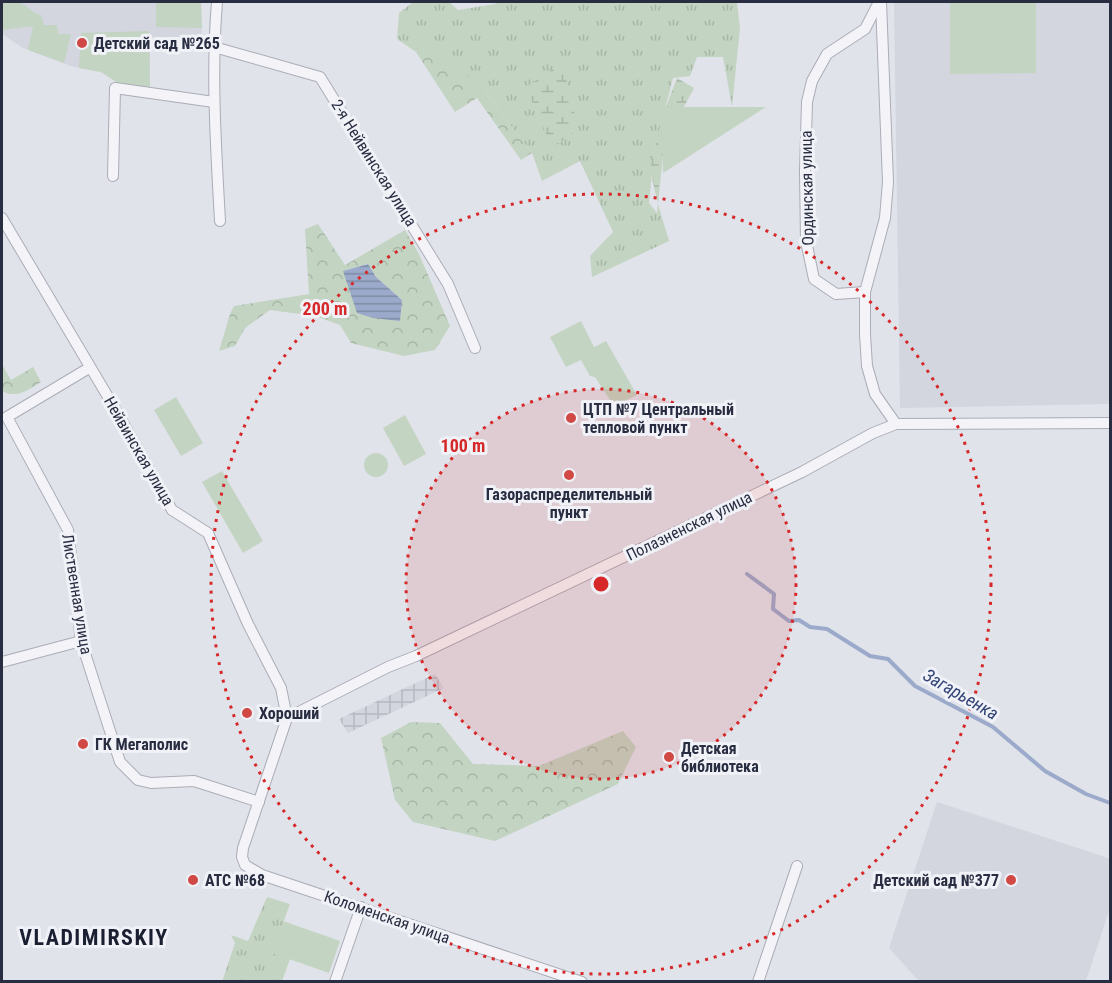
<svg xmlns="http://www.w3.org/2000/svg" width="1112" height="983" font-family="'Roboto Condensed',sans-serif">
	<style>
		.built { fill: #d3d5df }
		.industrial { fill: url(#industrial-grid) }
		.grass { fill: url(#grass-tufts) }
		.forest { fill: url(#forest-crowns); fill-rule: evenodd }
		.wetland { fill: url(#wetland-marsh) }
		.green { fill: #c3d4c2 }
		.water { fill: url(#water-rules) }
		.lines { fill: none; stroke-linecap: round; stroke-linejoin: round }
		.stream { stroke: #9baaca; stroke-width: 4 }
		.minor-casing { stroke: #aaacb7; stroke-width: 12 }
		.minor { stroke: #f4f4f8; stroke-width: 10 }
		.ring { fill: none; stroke: #d62828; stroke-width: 3; stroke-dasharray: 3 6 }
		.poi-dot { fill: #d04945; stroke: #f0f2f7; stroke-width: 2 }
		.labels { text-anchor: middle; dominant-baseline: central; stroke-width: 6; stroke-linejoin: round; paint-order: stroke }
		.poi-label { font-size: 16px; font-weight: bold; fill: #292d41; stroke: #f0f2f7; text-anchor: start }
		.street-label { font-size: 16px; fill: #292d41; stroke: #f0f2f7 }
		.water-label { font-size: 18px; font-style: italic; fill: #324476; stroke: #f0f2f7 }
		.district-label { font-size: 22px; font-weight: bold; letter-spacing: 1.5px; fill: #1b1f32; stroke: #f0f2f7 }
		.centre { fill: #d62828; stroke: #f0f2f7; stroke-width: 3 }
		.ring-label { font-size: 18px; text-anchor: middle; font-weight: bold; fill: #d62828; stroke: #f0f2f7; stroke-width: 6; stroke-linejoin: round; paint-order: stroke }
	</style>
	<defs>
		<pattern id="industrial-grid" width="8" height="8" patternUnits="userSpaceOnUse" patternTransform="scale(1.5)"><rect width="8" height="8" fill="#d3d5df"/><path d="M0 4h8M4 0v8" fill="none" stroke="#b5b7c1"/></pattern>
		<pattern id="grass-tufts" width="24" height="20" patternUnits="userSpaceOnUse" patternTransform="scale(1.5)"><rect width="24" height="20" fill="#c3d4c2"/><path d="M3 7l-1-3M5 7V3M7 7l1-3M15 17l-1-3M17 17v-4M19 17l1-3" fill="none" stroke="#a8b6a8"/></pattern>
		<pattern id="forest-crowns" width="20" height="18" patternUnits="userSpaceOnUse" patternTransform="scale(1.5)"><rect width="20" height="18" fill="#c3d4c2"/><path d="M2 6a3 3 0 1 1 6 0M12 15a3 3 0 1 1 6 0" fill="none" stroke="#a8b6a8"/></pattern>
		<pattern id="wetland-marsh" width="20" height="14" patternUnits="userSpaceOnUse" patternTransform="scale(1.5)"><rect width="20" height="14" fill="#c3d4c2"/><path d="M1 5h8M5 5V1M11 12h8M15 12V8" fill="none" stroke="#a8b6a8"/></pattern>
		<pattern id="water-rules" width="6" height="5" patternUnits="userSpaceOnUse" patternTransform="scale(1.5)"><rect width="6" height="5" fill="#9baaca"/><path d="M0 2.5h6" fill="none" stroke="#7e8ba6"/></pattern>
	</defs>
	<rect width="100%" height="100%" fill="#e1e3ea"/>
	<g class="built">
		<polygon points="2,2 201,2 202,37 150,37 150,88 118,83 101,72 71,66 23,48 2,34"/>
		<polygon points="894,2 1110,2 1110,404 900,408"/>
		<polygon points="937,802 1108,858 1110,862 1110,908 1086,981 923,981 917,979 889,948"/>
	</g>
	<polygon class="industrial" points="435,674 444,688 348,733 339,719"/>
	<g class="grass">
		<polygon points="413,2 449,2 458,10 495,4 497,2 737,2 740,28 732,107 723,57 697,57 690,76 673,78 654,152 649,203 657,213 658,204 669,241 592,277 590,256 613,232 580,161 542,181 532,153 480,86 418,45 416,52 397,39 399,13"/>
		<polygon points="267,897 290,904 272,953 290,959 282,981 222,982 235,943 231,935 248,941"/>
	</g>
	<g class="forest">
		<polygon points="430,43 480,86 532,153 521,160 477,98 455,112 416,52 418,45"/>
		<path d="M318,224L345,265L405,230L419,254L450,326L435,350L404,356L351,343L340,325L315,316L270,310L245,328L235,346L219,351L230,314L234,306L309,294L305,229ZM367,264L376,277L402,300L343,271Z"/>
		<path d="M2,364L11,380L33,367L41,382C28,390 17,399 2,391Z"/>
		<polygon points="411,722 440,723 473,764 539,766 623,731 636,747 618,784 495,841 413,822 395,800 381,738"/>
	</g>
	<g class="wetland">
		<polygon points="560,64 575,104 572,135 552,148 526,87"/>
		<polygon points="677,78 694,88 679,116 663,155 658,204 650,170 662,117"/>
	</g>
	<g class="green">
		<polygon points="2,2 20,2 35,13 41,15 44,25 57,25 58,34 71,34 64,63 28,50 33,26 2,30"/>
		<polygon points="156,2 201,2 202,28 156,27"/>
		<polygon points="950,2 1036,2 1036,73 950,74"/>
		<polygon points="149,31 150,88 118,83 101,72 79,68 81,33"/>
		<polygon points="661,107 766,107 663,173"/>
		<polygon points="581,321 594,347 606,341 637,395 614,406 595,377 590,376 581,360 585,358 566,367 550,337"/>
		<polygon points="176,397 203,443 181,456 154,410"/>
		<polygon points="405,415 426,454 404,466 383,428"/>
		<circle cx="376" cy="465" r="12"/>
		<polygon points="222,471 263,541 243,553 202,482"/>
		<polygon points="283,921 340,941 329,973 272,953"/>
	</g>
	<polygon class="water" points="368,264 376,277 402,300 400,321 373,318 357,313 343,271"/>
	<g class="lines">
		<polyline class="stream" points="747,574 774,594 773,609 789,621 799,620 810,627 827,629 870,656 888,659 915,686 993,727 1045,771 1086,794 1110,803"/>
		<defs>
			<g id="minor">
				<path d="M217,2C211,74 216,148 220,221"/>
				<polyline points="881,2 888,182 885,218 865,292 865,334 867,366 875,394 896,424"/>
				<polyline points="214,47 320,77 448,284 475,348"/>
				<polyline points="113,176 115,88 214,102"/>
				<polyline points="2,218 114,407 172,510 208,533 248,624 281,688 287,718 243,848 242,857 245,865 262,875 582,982"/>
				<polyline points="865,292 836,294 814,279 806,241 805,172 807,102 812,81 827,54 865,29 879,2"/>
				<polyline points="89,368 7,417 68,530 81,641 120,762 138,780 151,783 194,781 259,802"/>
				<polyline points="2,662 81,641"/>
				<polyline points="287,718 388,667 416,656 802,472 873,433 896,424 1110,423"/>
				<polyline points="335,982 361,907"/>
				<polyline points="758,982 797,866"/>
			</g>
		</defs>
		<use href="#minor" class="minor-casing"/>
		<use href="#minor" class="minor"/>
	</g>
	<circle cx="601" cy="584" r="195" fill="#d62828" fill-opacity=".12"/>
	<g class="ring">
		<circle cx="601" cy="584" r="195"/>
		<circle cx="601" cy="584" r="390"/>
	</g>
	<g class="poi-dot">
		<circle cx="82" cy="43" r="6"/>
		<circle cx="571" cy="418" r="6"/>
		<circle cx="569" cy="475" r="6"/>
		<circle cx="247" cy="713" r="6"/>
		<circle cx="83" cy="744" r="6"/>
		<circle cx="669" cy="757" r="6"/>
		<circle cx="193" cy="880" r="6"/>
		<circle cx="1011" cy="880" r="6"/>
	</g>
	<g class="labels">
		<g class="poi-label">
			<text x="94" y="43">Детский сад №265</text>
			<text x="583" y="409">ЦТП №7 Центральный<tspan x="583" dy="18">тепловой пункт</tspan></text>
			<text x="569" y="494" text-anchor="middle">Газораспределительный<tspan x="569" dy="18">пункт</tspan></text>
			<text x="259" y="713">Хороший</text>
			<text x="95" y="744">ГК Мегаполис</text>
			<text x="681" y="748">Детская<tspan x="681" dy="18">библиотека</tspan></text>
			<text x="205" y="880">АТС №68</text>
			<text x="999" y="880" text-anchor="end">Детский сад №377</text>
		</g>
		<g class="street-label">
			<text transform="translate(374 163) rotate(58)">2-я Нейвинская улица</text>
			<text transform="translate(807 188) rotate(-91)">Ординская улица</text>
			<text transform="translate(139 451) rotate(60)">Нейвинская улица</text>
			<text transform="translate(689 526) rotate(-26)">Полазненская улица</text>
			<text transform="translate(77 594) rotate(81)">Лиственная улица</text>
			<text transform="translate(387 917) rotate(19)">Коломенская улица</text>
		</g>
		<g class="water-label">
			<text transform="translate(961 694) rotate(30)">Загарьенка</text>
		</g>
		<g class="district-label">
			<text x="94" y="937">VLADIMIRSKIY</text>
		</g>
	</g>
	<circle cx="601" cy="584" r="9" class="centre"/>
	<g class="ring-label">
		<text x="325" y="315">200 m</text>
		<text x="463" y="452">100 m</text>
	</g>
	<rect width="1112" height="983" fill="none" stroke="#292d41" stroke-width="6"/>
</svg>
